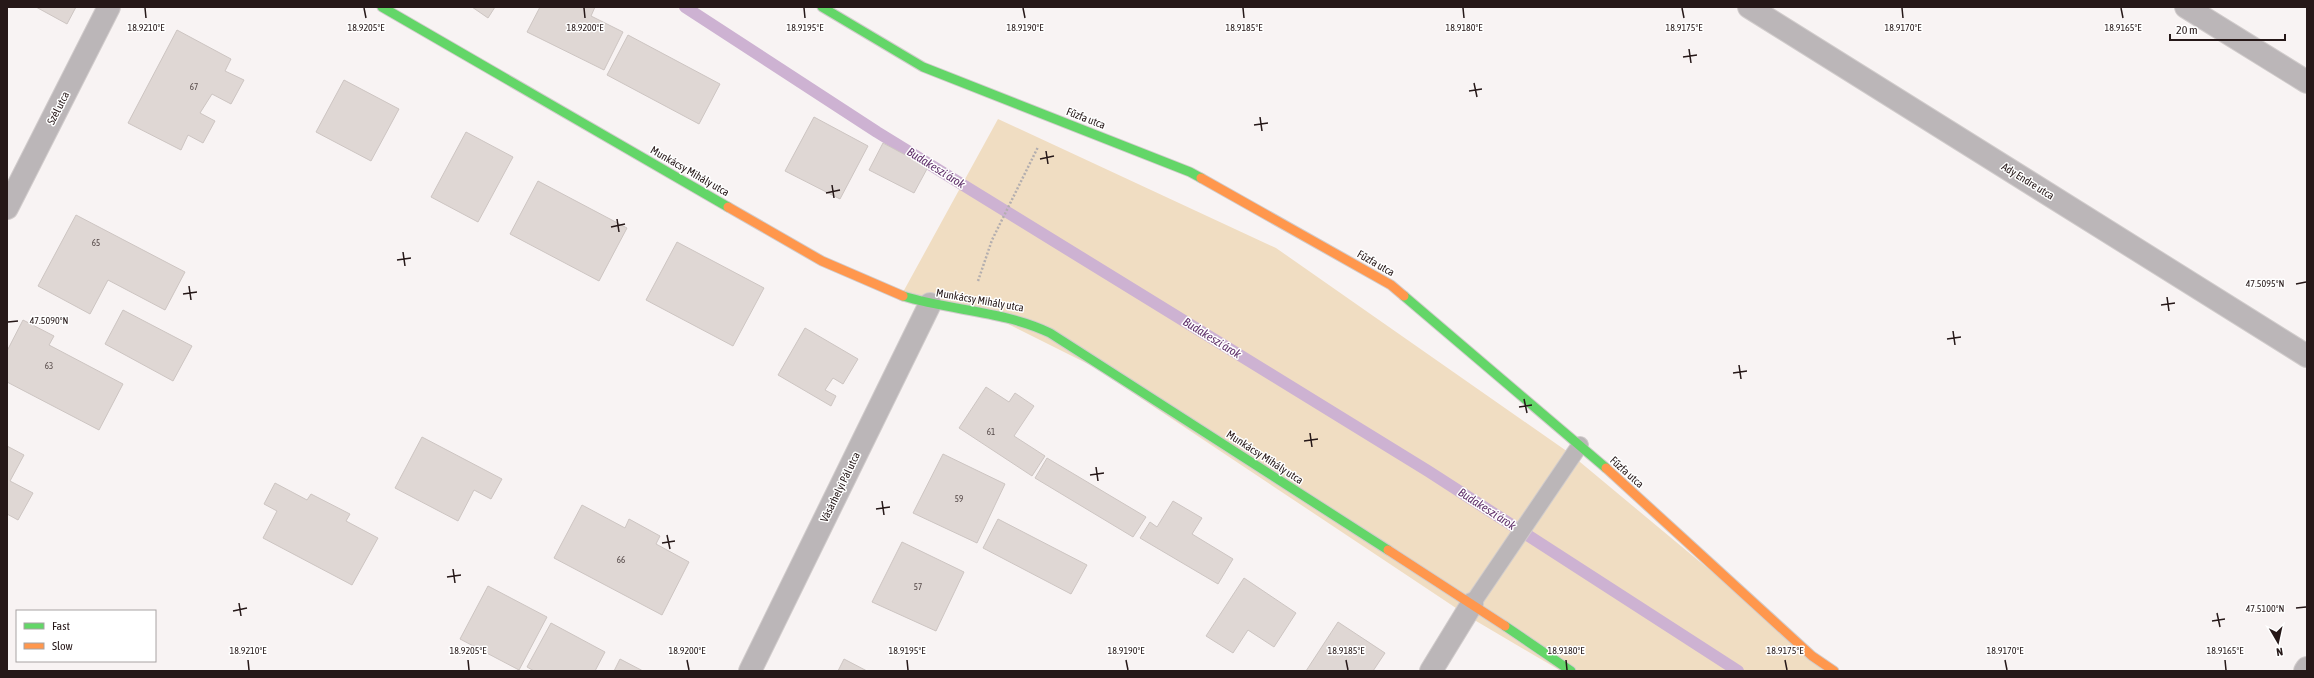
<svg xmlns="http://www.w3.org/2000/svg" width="2314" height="678" font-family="'Asap Condensed',sans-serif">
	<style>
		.green { fill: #f0ddc2 }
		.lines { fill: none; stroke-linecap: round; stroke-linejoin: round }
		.stream { stroke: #cdb2d2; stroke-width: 12 }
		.building { fill: #dfd7d4; stroke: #cdc5c2 }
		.lane-casing { stroke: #d1cccc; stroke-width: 18 }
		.street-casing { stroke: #d1cccc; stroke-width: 24 }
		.fast-casing { stroke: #d1cccc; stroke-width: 11 }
		.slow-casing { stroke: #d1cccc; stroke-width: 11 }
		.path { stroke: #b3aeaf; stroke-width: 2.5; stroke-dasharray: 2 2; stroke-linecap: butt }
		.lane { stroke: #bbb6b8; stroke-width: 16 }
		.street { stroke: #bbb6b8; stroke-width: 22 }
		.fast { stroke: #63d668; stroke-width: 9 }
		.slow { stroke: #ff974d; stroke-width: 9 }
		.ticks { fill: none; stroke: #261818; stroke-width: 1.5 }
		.labels { text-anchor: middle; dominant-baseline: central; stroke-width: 3; stroke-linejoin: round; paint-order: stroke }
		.number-label { font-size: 9px; fill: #544847 }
		.street-label { font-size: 11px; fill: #261818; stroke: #fff }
		.water-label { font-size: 12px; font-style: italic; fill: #60316b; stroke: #fff }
		.ticks-label { font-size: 10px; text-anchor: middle; fill: #261818; stroke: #fff; stroke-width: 3; stroke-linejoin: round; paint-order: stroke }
	</style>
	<rect width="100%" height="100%" fill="#f8f3f3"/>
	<polygon class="green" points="998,119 1276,248 1568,452 1831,671 1561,671 1471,618 1094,367 970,305 902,294"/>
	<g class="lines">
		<polyline class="stream" points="685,7 877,132 1428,471 1738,671"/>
	</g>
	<g class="building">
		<polygon points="36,7 76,7 67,24"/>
		<polygon points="472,7 495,7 488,18"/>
		<polygon points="540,7 595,7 591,16 623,32 604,70 527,32"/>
		<polygon points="177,30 231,59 225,71 244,80 231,104 212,94 200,113 215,121 203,143 188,135 181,150 128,123"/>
		<polygon points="628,35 720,84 699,124 607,75"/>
		<polygon points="344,80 399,109 371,161 316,132"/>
		<polygon points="814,117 868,146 840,199 785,171"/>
		<polygon points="466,132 513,157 478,222 431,197"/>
		<polygon points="883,143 928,167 914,193 869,170"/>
		<polygon points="538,181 627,228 599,281 510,234"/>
		<polygon points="76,215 185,272 165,310 108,280 90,314 38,286"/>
		<polygon points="677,242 764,288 733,346 646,300"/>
		<polygon points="123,310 192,346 173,381 105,344"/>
		<polygon points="23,320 54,336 49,345 123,384 99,430 7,382 7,351"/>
		<polygon points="805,328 858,359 843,384 833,378 825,390 836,396 831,406 778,375"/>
		<polygon points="986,387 1009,402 1015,393 1034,406 1014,436 1045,456 1032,476 959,428"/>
		<polygon points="422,437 502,479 491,499 474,490 458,521 395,488"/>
		<polygon points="7,446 24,455 10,481 33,493 18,520 7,514"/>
		<polygon points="943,454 1005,484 977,543 913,513"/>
		<polygon points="1047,458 1146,517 1133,537 1035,478"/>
		<polygon points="275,483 307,500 311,494 350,514 346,521 378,538 352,585 263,538 277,511 264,504"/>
		<polygon points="1173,501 1202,518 1192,534 1233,559 1218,584 1140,538 1150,522 1157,527"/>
		<polygon points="582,505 625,528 629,519 660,536 656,544 689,562 662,615 554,558"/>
		<polygon points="998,519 1087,565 1071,594 983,548"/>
		<polygon points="902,542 964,572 936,631 872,602"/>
		<polygon points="1244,578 1296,613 1274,647 1248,630 1233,653 1206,636"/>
		<polygon points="488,586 547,617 519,670 460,639"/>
		<polygon points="1338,622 1385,653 1373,671 1306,671"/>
		<polygon points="551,623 605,652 595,671 534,671 527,667"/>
		<polygon points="620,659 643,671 614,671"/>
		<polygon points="844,659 867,671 838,671"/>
	</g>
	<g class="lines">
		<defs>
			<polyline id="lane" points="1472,604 1580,445"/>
			<g id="street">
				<polyline points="1749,7 2307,356"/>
				<polyline points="2186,7 2307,82"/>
				<polyline points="7,208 109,7"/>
				<polyline points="750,671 930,304"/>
				<polyline points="1431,671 1472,604"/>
				<polyline points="2305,671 2307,668"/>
			</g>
			<g id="fast">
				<polyline points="382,7 728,207"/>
				<polyline points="822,7 923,67 1190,172 1201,178"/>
				<path d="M903,296C952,311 1004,311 1050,333L1388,550"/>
				<polyline points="1404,296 1606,468"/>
				<polyline points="1505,626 1571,671"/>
			</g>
			<g id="slow">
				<polyline points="1201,178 1391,285 1404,296"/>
				<polyline points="728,207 822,261 903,296"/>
				<polyline points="1606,468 1812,656 1834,671"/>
				<polyline points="1388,550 1505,626"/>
			</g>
		</defs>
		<use href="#lane" class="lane-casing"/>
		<use href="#street" class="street-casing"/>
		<use href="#fast" class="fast-casing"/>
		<use href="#slow" class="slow-casing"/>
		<polyline class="path" points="978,281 992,240 1038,147"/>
		<use href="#lane" class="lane"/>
		<use href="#street" class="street"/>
		<use href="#fast" class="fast"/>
		<use href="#slow" class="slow"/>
	</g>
	<path class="ticks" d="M145,8L146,18M364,8L366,18M584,8L585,18M804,8L805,18M1023,8L1025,18M1243,8L1244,18M1463,8L1464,18M1682,8L1684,18M1902,8L1903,18M2121,8L2123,18M1689,49L1691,63M1683,57L1697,55M1474,83L1477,97M1469,91L1482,89M1260,117L1262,131M1254,125L1268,123M1046,151L1048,164M1040,159L1054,156M832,185L834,198M826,193L840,190M617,219L619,232M611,227L625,224M403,252L405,266M397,260L411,258M2296,284L2306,282M189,286L191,300M183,294L197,292M2167,297L2169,311M2161,305L2175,303M8,322L18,321M1953,331L1955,345M1947,339L1961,337M1739,365L1741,379M1733,373L1747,371M1524,399L1527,413M1519,407L1532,405M1310,433L1312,447M1304,441L1318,439M1096,467L1098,481M1090,475L1104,473M882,501L884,515M876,509L890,507M667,535L670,549M662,543L675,541M453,569L455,583M447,577L461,575M239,603L241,616M2296,608L2306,607M233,611L247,608M2217,613L2220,627M2212,621L2225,619M248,660L249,670M468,660L469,670M687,660L689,670M907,660L908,670M1126,660L1128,670M1346,660L1348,670M1566,660L1567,670M1785,660L1787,670M2005,660L2007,670M2225,660L2226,670"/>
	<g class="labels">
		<g class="number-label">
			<text x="194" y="87">67</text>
			<text x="96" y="243">65</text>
			<text x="49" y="366">63</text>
			<text x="991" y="432">61</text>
			<text x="959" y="499">59</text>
			<text x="621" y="560">66</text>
			<text x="918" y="587">57</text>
		</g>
		<g class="street-label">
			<text transform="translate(58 108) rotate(-63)">Szél utca</text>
			<text transform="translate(1086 118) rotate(21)">Fűzfa utca</text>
			<text transform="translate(690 171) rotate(30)">Munkácsy Mihály utca</text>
			<text transform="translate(2028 181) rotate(32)">Ady Endre utca</text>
			<text transform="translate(1376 263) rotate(30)">Fűzfa utca</text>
			<text transform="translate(980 300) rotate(10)">Munkácsy Mihály utca</text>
			<text transform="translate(1265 457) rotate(33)">Munkácsy Mihály utca</text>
			<text transform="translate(1627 472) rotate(42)">Fűzfa utca</text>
			<text transform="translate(840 487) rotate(-64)">Vásárhelyi Pál utca</text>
		</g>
		<g class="water-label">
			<text transform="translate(936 168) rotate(32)">Budakeszi árok</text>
			<text transform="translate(1212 338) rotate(32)">Budakeszi árok</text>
			<text transform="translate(1487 509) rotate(33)">Budakeszi árok</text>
		</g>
	</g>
	<g class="ticks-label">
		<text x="2123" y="31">18.9165°E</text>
		<text x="146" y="31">18.9210°E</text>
		<text x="366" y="31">18.9205°E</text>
		<text x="585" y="31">18.9200°E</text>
		<text x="805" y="31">18.9195°E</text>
		<text x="1025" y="31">18.9190°E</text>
		<text x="1244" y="31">18.9185°E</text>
		<text x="1464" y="31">18.9180°E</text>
		<text x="1684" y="31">18.9175°E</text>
		<text x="1903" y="31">18.9170°E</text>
		<text x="2265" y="287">47.5095°N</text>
		<text x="49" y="324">47.5090°N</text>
		<text x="2265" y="612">47.5100°N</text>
		<text x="248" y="654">18.9210°E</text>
		<text x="468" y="654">18.9205°E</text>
		<text x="687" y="654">18.9200°E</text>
		<text x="907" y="654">18.9195°E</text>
		<text x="1126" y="654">18.9190°E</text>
		<text x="1346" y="654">18.9185°E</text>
		<text x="1566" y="654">18.9180°E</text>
		<text x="1785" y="654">18.9175°E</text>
		<text x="2005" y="654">18.9170°E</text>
		<text x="2225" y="654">18.9165°E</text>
	</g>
	<rect width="2314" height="678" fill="none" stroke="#261818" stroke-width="16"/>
	<rect x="16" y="610" width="140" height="52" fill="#ffffff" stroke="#a8a3a3"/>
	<rect x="24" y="623" width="20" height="6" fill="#63d668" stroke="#a8a3a3"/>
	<text x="52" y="630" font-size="12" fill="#261818">Fast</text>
	<rect x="24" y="643" width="20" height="6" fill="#ff974d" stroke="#a8a3a3"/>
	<text x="52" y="650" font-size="12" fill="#261818">Slow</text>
	<g transform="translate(2278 642) rotate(171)" stroke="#ffffff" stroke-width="3" paint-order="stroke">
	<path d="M0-3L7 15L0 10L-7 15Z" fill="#261818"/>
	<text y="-6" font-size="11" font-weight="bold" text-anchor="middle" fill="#261818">N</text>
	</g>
	<path d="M2170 34v6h115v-6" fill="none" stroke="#261818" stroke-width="2"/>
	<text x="2176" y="34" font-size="12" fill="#261818" stroke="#ffffff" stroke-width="3" paint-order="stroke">20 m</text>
</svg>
